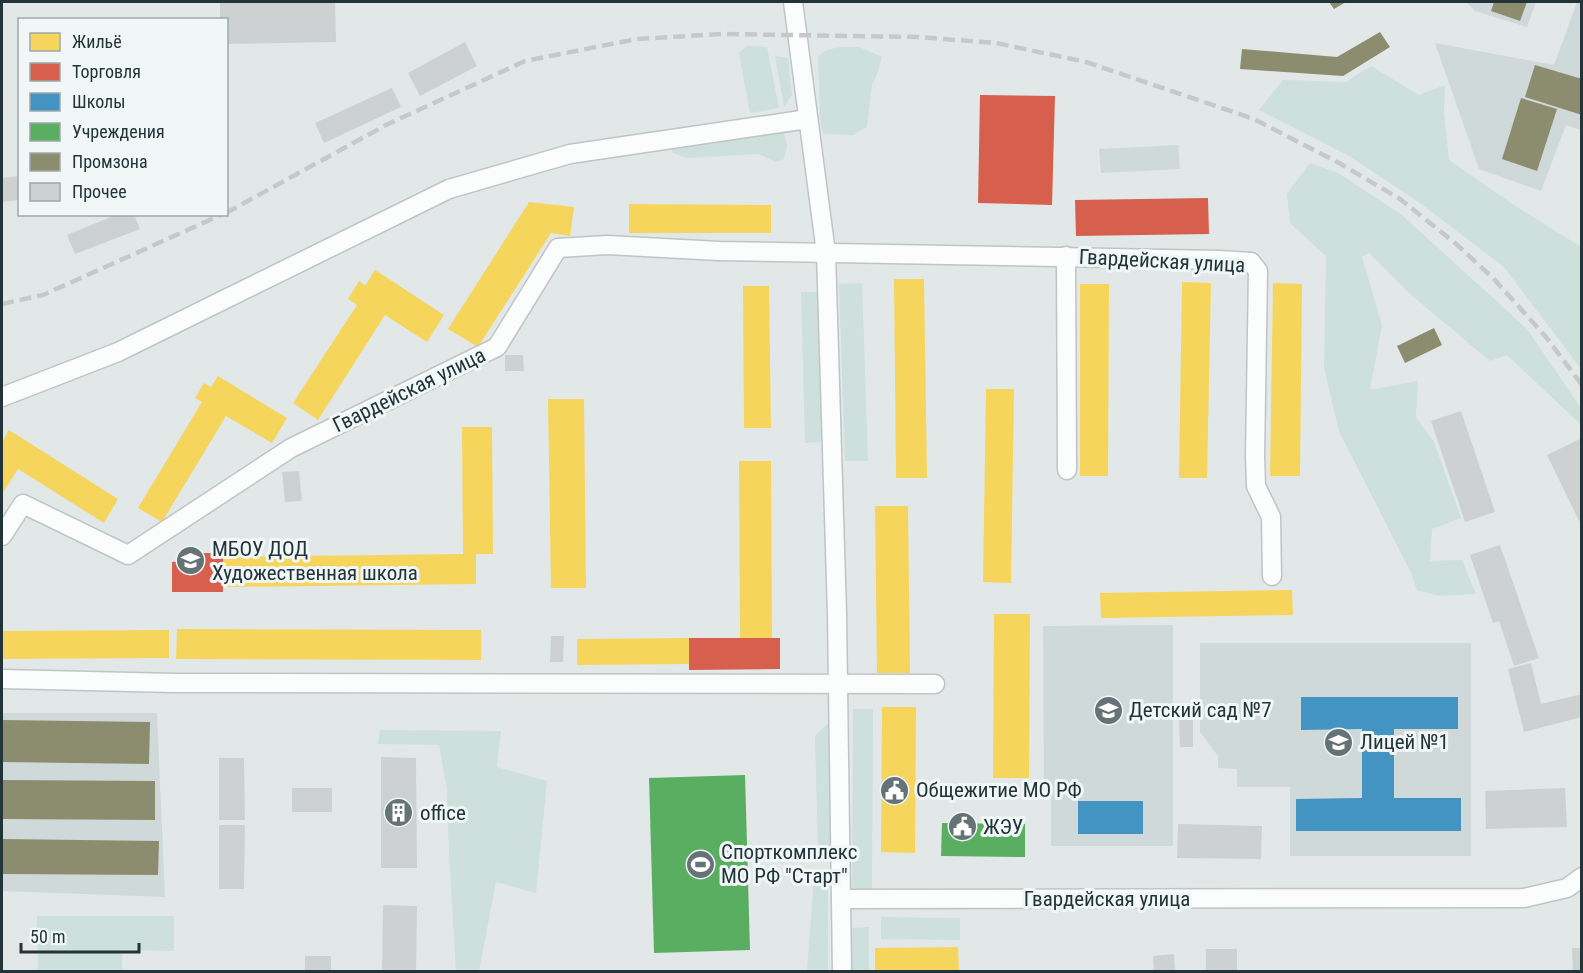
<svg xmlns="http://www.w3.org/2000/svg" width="1583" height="973" font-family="'Roboto Condensed',sans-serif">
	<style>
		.built { fill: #d0d9d9 }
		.green { fill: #cde0db }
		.homes { fill: #f6d55c }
		.shops { fill: #d6604d }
		.schools { fill: #4393c3 }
		.public { fill: #5aae61 }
		.industry { fill: #8c8c6e }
		.building { fill: #cdd1d1 }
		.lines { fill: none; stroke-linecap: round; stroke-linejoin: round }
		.minor-casing { stroke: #bfc4c4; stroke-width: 21 }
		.minor { stroke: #fbfcfc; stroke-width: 18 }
		.rail { stroke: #c6c9c9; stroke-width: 4.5; stroke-dasharray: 12 6; stroke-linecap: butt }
		.labels { text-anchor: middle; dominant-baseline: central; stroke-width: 6; stroke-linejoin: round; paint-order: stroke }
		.street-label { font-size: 21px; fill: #223438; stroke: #f0f7f6 }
		.poi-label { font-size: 21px; fill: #223438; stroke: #f0f7f6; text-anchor: start }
	</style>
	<rect width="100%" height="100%" fill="#e2e8e8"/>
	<g class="built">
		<polygon points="1466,2 1536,2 1527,27 1475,11"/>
		<polygon points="1577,2 1581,2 1581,130 1566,125 1541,191 1479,169 1435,43 1554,65"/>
		<polygon points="1178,145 1180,169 1101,173 1099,149"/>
		<polygon points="1173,625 1173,846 1051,846 1051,794 1044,794 1043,626"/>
		<polygon points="1200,643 1471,643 1471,856 1290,856 1290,787 1237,787 1237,769 1218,768 1218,756 1200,732"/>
		<polygon points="2,713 157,713 165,897 2,891"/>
	</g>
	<g class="green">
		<polygon points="746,46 767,47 779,108 750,113 739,53"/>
		<polygon points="840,47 859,47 882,57 878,72 872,85 867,127 853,135 823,134 820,118 818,56 827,50"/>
		<polygon points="775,56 788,58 792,95 784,107"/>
		<polygon points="1371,66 1419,95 1445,85 1444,112 1449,160 1511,203 1581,247 1581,369 1504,267 1420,203 1349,156 1259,110 1283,80 1346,82"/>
		<polygon points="784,132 787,146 784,159 776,162 759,154 686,158 673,153 671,147"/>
		<polygon points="1310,163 1338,173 1402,215 1527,329 1581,408 1581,425 1507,355 1490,361 1410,294 1369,253 1362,257 1382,325 1370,390 1418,381 1416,417 1434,442 1461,518 1432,529 1430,561 1462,560 1476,594 1440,596 1417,590 1412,575 1339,431 1324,369 1326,256 1290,223 1287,194"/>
		<polygon points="862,283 868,461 845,461 839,284"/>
		<polygon points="801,292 819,292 822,442 805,443"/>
		<polygon points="853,709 873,709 872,891 852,891"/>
		<polygon points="832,719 834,848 818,847 815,736"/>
		<polygon points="380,730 501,731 497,767 547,781 536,893 496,882 479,971 456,971 449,855 447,789 439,745 378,744"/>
		<polygon points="828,878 828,971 807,971 814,879"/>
		<polygon points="37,916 174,916 174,951 122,950 122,971 38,971"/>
		<polygon points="881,917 960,918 960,940 881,939"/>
		<polygon points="869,927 869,971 851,971 851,928"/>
	</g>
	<g class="homes">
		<polygon points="529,202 574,207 570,236 551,233 478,347 448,329"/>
		<polygon points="629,204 771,205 771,233 629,233"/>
		<polygon points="375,270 444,315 427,342 385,315 318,420 293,403 357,305 348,299 359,281 365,286"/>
		<polygon points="894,279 924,279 927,478 896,478"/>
		<polygon points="1182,282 1211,283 1207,478 1179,478"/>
		<polygon points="1273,283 1302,284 1300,476 1270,476"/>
		<polygon points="1080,284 1109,284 1108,476 1080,476"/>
		<polygon points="743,286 769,286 771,428 744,428"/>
		<polygon points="218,376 287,418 272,443 226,416 162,522 138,508 202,402 195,398 204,383 211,387"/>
		<polygon points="986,389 1014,389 1011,583 983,582"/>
		<polygon points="548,399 584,399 586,588 551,588"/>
		<polygon points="462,427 492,427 493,554 476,554 476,584 223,587 223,557 463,554"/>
		<polygon points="9,430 118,499 104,523 18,469 2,494 2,442"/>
		<polygon points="739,461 771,461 772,638 740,638"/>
		<polygon points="875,506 908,506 910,673 877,673"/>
		<polygon points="1292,590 1293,615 1101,618 1100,593"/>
		<polygon points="994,614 1030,614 1029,778 993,778"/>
		<polygon points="177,629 481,630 481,660 176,659"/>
		<polygon points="169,630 169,658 2,659 2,631"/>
		<polygon points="689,638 689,664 577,665 577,639"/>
		<polygon points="882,707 916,707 915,853 881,852"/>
		<polygon points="958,947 959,972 875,972 875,948"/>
	</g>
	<g class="shops">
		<polygon points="980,95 1055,96 1052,205 978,203"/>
		<polygon points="1208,198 1209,234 1076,236 1075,200"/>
		<polygon points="182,553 223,553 223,592 172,592 172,562 182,561"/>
		<polygon points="689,638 780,638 780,669 689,670"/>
	</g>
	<g class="schools">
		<polygon points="1301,697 1458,697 1458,729 1394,729 1394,798 1461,798 1461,831 1296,831 1296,799 1362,798 1362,729 1301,730"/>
		<rect x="1078" y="801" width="65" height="33"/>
	</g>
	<g class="public">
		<polygon points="745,775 750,950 654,953 649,778"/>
		<polygon points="942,823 1025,824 1025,857 941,856"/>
	</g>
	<g class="industry">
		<polygon points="1329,2 1346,2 1334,9"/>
		<polygon points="1494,2 1527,2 1520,21 1491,11"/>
		<polygon points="1380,32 1390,47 1343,76 1240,69 1242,49 1337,57"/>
		<polygon points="1535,65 1582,79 1582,115 1525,97"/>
		<polygon points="1521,98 1557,109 1537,171 1502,159"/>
		<polygon points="1434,328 1442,345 1405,363 1397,346"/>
		<polygon points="2,720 150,722 149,764 2,762"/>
		<polygon points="2,780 155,781 155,820 2,819"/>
		<polygon points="2,839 159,841 158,875 2,874"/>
	</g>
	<g class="building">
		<polygon points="220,2 335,2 336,42 226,44 226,20 220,20"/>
		<polygon points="465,42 477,66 420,96 408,73"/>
		<polygon points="392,88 401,107 324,143 315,123"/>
		<polygon points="20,176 20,200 2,202 2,178"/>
		<polygon points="118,214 134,214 140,229 75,254 67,235"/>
		<polygon points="505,355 523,355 524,371 505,371"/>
		<polygon points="1461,411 1495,512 1465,522 1431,421"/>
		<polygon points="1582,438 1582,527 1547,455"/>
		<polygon points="299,471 302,501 285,502 282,472"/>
		<polygon points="1500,545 1539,658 1514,666 1499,621 1493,623 1470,555"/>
		<polygon points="551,636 564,636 563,662 550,662"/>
		<polygon points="1531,663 1541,704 1582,694 1582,717 1524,732 1508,669"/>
		<polygon points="1179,719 1193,719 1193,747 1180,747"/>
		<polygon points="381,757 416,758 417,868 381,868"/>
		<polygon points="219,758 244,758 245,820 219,820"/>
		<rect x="292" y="788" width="40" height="24"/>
		<polygon points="1565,788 1567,827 1486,829 1485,791"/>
		<polygon points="1178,824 1262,826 1261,859 1177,858"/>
		<polygon points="219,825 245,825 244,889 219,889"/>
		<polygon points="383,905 417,906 416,972 382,972"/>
		<polygon points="1572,948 1582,948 1582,972 1573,972"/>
		<rect x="1206" y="949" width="31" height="23"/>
		<polygon points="1174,954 1175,972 1154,972 1153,956"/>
		<rect x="305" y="956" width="26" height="16"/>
	</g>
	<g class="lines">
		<defs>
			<g id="minor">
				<polyline points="793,2 826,253 837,614 842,972"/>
				<polyline points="1066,256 1067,470"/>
				<polyline points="2,397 118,352 449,189 570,154 808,119"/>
				<polyline points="2,536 23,504 128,555 291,448 497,347 558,248 607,245 719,251 1220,260 1251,262 1258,271 1255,457 1256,486 1271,517 1272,576"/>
				<polyline points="2,679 174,683 935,684"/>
				<polyline points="842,899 1524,898 1567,888 1582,877"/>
			</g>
		</defs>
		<use href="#minor" class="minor-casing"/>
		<use href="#minor" class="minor"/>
		<g class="rail">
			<polyline points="226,213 386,125 525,61 637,39 722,34 917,37 996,43 1086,62 1254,119 1339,163 1400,199 1455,243 1493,278 1546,337 1582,385"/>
			<polyline points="2,304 43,295 223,214"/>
		</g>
	</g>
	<defs>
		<symbol id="school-disc" viewBox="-11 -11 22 22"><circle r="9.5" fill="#657376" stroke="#f0f7f6"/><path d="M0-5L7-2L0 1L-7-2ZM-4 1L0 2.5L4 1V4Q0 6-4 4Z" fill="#fff"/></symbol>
		<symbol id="civic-disc" viewBox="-11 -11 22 22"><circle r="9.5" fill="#657376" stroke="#f0f7f6"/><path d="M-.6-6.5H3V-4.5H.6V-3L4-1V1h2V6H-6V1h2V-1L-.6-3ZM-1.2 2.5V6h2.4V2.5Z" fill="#fff"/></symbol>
		<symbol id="building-disc" viewBox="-11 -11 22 22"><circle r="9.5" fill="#657376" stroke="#f0f7f6"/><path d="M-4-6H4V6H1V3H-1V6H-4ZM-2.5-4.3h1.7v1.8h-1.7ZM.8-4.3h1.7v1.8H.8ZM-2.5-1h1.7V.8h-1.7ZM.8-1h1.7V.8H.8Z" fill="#fff"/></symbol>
		<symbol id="stadium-disc" viewBox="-11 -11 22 22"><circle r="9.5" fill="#657376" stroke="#f0f7f6"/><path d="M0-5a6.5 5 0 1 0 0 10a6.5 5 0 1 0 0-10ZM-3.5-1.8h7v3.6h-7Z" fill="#fff"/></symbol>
	</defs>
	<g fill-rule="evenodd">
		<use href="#school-disc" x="174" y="544" width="33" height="33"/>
		<use href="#school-disc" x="1092" y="694" width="33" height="33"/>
		<use href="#school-disc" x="1322" y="726" width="33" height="33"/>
		<use href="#civic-disc" x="878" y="774" width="33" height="33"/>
		<use href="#building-disc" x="382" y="796" width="33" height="33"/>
		<use href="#civic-disc" x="946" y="810" width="33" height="33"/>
		<use href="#stadium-disc" x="684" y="848" width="33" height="33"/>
	</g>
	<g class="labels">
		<g class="street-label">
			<text transform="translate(1162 261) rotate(3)">Гвардейская улица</text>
			<text transform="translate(409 390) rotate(-26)">Гвардейская улица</text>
			<text x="1107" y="899">Гвардейская улица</text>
		</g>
		<g class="poi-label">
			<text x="212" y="549">МБОУ ДОД<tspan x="212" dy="24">Художественная школа</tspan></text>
			<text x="1129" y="710">Детский сад №7</text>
			<text x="1360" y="742">Лицей №1</text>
			<text x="916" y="790">Общежитие МО РФ</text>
			<text x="420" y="813">office</text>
			<text x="983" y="827">ЖЭУ</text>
			<text x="721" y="852">Спорткомплекс<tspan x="721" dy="24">МО РФ "Старт"</tspan></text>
		</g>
	</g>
	<rect width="1583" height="973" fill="none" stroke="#223438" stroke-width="6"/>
	<rect x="18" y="18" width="210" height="198" fill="#f0f7f6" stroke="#9ea9aa" stroke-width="1.5"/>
	<rect x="30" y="33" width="30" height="18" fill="#f6d55c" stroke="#9ea9aa" stroke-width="1.5"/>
	<text x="72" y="48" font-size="18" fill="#223438">Жильё</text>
	<rect x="30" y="63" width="30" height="18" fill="#d6604d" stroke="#9ea9aa" stroke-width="1.5"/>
	<text x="72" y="78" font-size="18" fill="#223438">Торговля</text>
	<rect x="30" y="93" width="30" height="18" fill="#4393c3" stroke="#9ea9aa" stroke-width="1.5"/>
	<text x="72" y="108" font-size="18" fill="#223438">Школы</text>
	<rect x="30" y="123" width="30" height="18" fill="#5aae61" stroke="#9ea9aa" stroke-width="1.5"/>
	<text x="72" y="138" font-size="18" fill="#223438">Учреждения</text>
	<rect x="30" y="153" width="30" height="18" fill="#8c8c6e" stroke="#9ea9aa" stroke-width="1.5"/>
	<text x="72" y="168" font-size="18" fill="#223438">Промзона</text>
	<rect x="30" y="183" width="30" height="18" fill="#cdd1d1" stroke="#9ea9aa" stroke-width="1.5"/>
	<text x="72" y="198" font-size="18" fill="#223438">Прочее</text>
	<path d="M21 943v9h118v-9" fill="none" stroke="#223438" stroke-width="3"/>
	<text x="30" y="943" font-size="18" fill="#223438" stroke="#f0f7f6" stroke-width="4.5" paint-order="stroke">50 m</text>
</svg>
